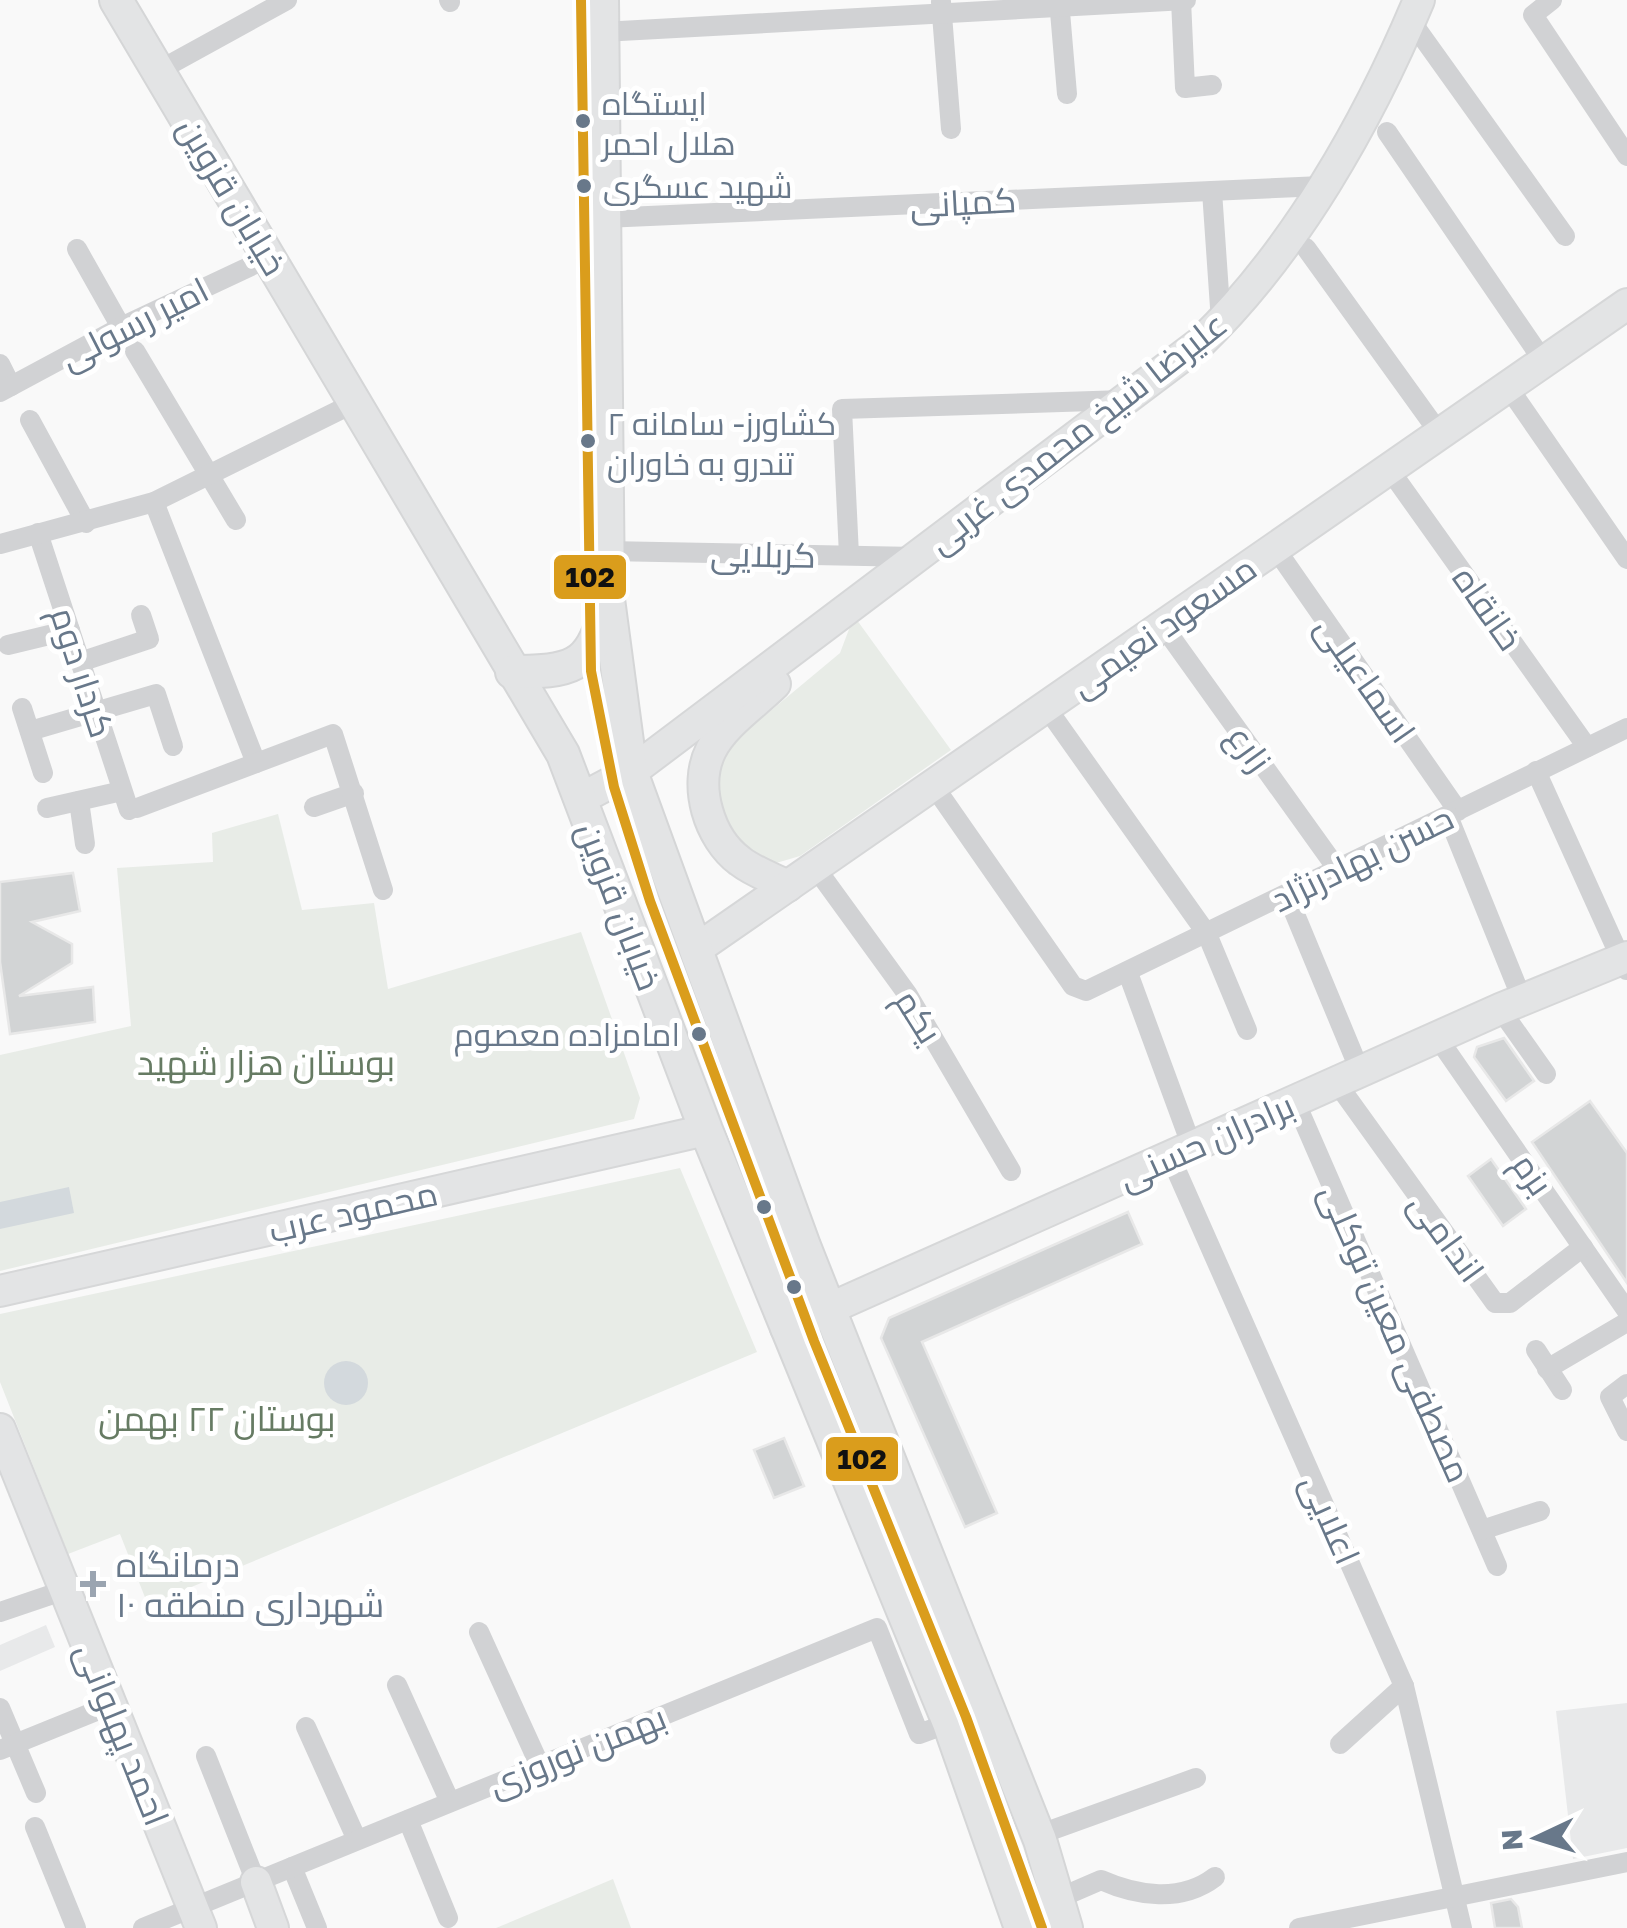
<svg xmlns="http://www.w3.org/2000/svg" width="1627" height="1928" font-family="'Golos Text',Cairo,sans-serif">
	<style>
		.built { fill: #e8e9ea }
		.green { fill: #e8ece7 }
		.water { fill: #d3d9dd }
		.building { fill: #d2d4d5; stroke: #e8e8e8; stroke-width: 2.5 }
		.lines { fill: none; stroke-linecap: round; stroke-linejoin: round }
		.secondary-casing { stroke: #d6d7d8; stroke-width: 34 }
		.primary-casing { stroke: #d5d6d7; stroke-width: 36 }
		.street { stroke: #d1d2d4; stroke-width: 20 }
		.secondary { stroke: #e3e4e5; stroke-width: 30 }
		.primary { stroke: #e3e4e5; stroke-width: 32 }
		.bus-1-casing { stroke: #fff; stroke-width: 18 }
		.bus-1 { stroke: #da9d1c; stroke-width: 10 }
		.bus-dot { fill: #68788a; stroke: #fff; stroke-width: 4 }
		.poi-dot { fill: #9ba5b1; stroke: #fff; stroke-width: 4 }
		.labels { text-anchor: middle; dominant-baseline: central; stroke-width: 10; stroke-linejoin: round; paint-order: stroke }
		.bus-label { font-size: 32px; fill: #68788a; stroke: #fff; text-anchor: start }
		.street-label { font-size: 35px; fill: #68788a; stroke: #fff }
		.park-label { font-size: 35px; fill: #667b63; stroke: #fff }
		.poi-label { font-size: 35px; fill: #68788a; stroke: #fff; text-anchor: start }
		.line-badge { stroke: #fff; stroke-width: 4 }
		.pale-badge-label { font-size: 28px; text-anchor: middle; font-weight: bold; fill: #111 }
	</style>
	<rect width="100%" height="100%" fill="#f9f9f9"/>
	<g class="built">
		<polygon points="46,1625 55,1647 0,1671 0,1645"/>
		<polygon points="1627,1703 1627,1848 1573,1859 1556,1711"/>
	</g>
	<g class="green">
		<polygon points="854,616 951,750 800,856 766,866 738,850 709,775 720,753 840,653"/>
		<polygon points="278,814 302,910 374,903 388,989 581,932 640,1098 634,1119 0,1271 0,1055 131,1026 117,868 213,862 212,833"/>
		<polygon points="680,1168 757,1352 148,1605 120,1534 68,1554 0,1382 0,1314"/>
		<polygon points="613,1879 631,1928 496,1928"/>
	</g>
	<g class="water">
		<polygon points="69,1187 74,1213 0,1229 0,1202"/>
		<circle cx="346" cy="1383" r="22"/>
	</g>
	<g class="building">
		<polygon points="73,873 80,911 32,922 72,944 72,963 19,996 93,987 95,1022 10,1034 0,962 0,882"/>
		<polygon points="1504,1038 1534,1081 1506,1101 1474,1057 1477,1047"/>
		<polygon points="1590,1101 1627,1153 1627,1283 1532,1142"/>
		<polygon points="1491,1159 1526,1209 1503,1226 1468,1176"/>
		<polygon points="1128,1212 1142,1244 922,1342 997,1513 965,1527 881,1338 889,1318"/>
		<polygon points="784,1438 804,1486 774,1498 754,1450"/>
		<polygon points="1511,1899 1518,1907 1522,1928 1495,1928 1491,1903"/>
	</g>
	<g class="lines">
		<defs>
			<g id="secondary">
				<path d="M775,684C755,704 724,724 711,750C693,786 709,838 740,861C754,872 772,878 788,886"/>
				<path d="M580,799L631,772L1200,343C1295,251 1368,122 1419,0"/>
				<polyline points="698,948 1627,304"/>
				<polyline points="0,1291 706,1130"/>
				<polyline points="786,1328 1500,1009 1627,957"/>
				<polyline points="0,1429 201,1928"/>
				<polyline points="256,1882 273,1928"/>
			</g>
			<g id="primary">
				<polyline points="116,0 563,754 706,1130 949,1723 1021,1928"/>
				<polyline points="602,0 608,599 631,772 804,1246 1040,1840 1066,1928"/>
				<path d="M512,672C570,671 590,670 606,609"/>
			</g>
		</defs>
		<use href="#secondary" class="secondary-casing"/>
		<use href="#primary" class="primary-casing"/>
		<g class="street">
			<polyline points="449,0 450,2"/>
			<polyline points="1059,0 1067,94"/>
			<polyline points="1181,0 1185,88 1212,85"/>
			<polyline points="1552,0 1533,15 1627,156"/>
			<polyline points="941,2 951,129"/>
			<polyline points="1411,21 1565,236"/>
			<polyline points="602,32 1186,0"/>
			<polyline points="158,71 287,0"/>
			<polyline points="1387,132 1544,362"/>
			<polyline points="1212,191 1221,322"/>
			<polyline points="604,218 1322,186"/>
			<polyline points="1306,248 1440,434"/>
			<polyline points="77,249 121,327"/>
			<polyline points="135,351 236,520"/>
			<polyline points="0,364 11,386"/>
			<polyline points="1508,387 1627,559"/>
			<polyline points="0,392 121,327 270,257"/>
			<polyline points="30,420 86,523"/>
			<polyline points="1389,469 1587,747"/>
			<polyline points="154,502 256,763"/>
			<polyline points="38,533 129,810"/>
			<polyline points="0,544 154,502 356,402"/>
			<polyline points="1275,548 1458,811"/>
			<polyline points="607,551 916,557"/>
			<polyline points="849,555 842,409 1124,400"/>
			<polyline points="1163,626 1338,870"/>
			<polyline points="8,645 70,630"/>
			<polyline points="80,662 149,639 141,615"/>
			<polyline points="1046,707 1207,934 1247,1030"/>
			<polyline points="22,708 43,773"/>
			<polyline points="30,731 156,694 173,746"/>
			<polyline points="1536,771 1626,970"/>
			<polyline points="933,785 1073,986 1086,991 1627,728"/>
			<polyline points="79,801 85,844"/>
			<polyline points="314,807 354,793"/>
			<polyline points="47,808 122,791"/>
			<polyline points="137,808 333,734 383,890"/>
			<polyline points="1448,816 1522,999"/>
			<polyline points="815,867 908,995 1011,1171"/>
			<polyline points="1287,895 1360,1071"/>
			<polyline points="1128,973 1192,1147"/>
			<polyline points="1500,1009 1546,1074"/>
			<polyline points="1437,1037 1627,1311"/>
			<polyline points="1336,1082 1495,1303 1510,1303 1583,1247"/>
			<polyline points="1295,1101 1497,1566"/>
			<polyline points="1170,1156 1404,1686 1462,1928"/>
			<polyline points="1536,1350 1562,1390"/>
			<polyline points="1547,1369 1627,1322"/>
			<polyline points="1627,1384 1610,1397 1627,1431"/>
			<polyline points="1482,1530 1540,1511"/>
			<polyline points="0,1612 65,1590"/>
			<polyline points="479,1632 540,1766"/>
			<polyline points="397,1685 450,1802"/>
			<polyline points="0,1708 36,1793"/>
			<polyline points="306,1727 357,1840"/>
			<polyline points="1340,1744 1404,1686"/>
			<polyline points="0,1750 111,1705"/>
			<polyline points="206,1756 256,1882"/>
			<polyline points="408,1820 448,1918"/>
			<polyline points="35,1827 76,1928"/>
			<polyline points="1038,1835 1196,1778"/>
			<polyline points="292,1867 317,1928"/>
			<path d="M1057,1899L1101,1880C1137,1896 1181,1903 1215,1877"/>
			<polyline points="143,1928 877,1628 919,1734 949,1723"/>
			<polyline points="1299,1928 1627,1862"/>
		</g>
		<use href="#secondary" class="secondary"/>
		<use href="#primary" class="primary"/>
		<defs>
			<polyline id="bus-1" points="581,0 591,671 614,787 650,901 814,1341 966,1717 1042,1928"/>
		</defs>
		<use href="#bus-1" class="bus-1-casing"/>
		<use href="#bus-1" class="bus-1"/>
	</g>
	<g class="bus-dot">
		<circle cx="583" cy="121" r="9"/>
		<circle cx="584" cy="186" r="9"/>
		<circle cx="588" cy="441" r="9"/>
		<circle cx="699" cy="1034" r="9"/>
		<circle cx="764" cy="1207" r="9"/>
		<circle cx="794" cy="1287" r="9"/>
	</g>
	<path class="poi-dot" d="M88 1569h10v10h10v10h-10v10h-10v-10h-10v-10h10z"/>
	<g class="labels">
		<g class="bus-label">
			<text x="602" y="103">ایستگاه<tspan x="602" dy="40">هلال احمر</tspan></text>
			<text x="603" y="186">شهید عسگری</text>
			<text x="607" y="423">کشاورز- سامانه ۲<tspan x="607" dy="40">تندرو به خاوران</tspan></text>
			<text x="680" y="1034" text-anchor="end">امامزاده معصوم</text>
		</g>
		<g class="street-label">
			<text transform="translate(233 196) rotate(59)">خیابان قزوین</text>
			<text transform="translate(963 202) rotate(-3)">کمپانی</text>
			<text transform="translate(134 323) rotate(-27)">امیر رسولی</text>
			<text transform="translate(1077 432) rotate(-38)">علیرضا شیخ محمدی غربی</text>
			<text transform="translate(763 554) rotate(1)">کربلایی</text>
			<text transform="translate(1488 608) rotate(55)">خانقاه</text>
			<text transform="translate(1163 626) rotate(-35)">مسعود نعیمی</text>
			<text transform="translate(83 672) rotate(72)">کردار دوم</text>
			<text transform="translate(1366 679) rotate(55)">اسماعیلی</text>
			<text transform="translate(1250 748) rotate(54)">زارع</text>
			<text transform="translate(1362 858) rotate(-26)">حسن بهادرنژاد</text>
			<text transform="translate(620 906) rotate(69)">خیابان قزوین</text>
			<text transform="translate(919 1016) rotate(58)">یکم</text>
			<text transform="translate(1206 1141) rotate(-24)">برادران حسنی</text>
			<text transform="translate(1533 1174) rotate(55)">بزم</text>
			<text transform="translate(353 1211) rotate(-13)">محمود عرب</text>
			<text transform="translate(1447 1237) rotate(54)">اندامی</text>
			<text transform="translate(1396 1333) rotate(66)">مصطفی معین توکلی</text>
			<text transform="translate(1331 1519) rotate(66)">اعلایی</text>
			<text transform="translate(123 1734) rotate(68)">احمد پهلوانی</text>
			<text transform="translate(577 1750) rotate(-22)">بهمن نوروزی</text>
		</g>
		<g class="park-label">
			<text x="266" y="1062">بوستان هزار شهید</text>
			<text x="217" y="1418">بوستان ۲۲ بهمن</text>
		</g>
		<g class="poi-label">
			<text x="116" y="1564">درمانگاه<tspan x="116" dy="40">شهرداری منطقه ۱۰</tspan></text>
		</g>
	</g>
	<g class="line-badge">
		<rect x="552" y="553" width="76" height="48" rx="10" fill="#da9d1c"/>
		<rect x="824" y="1435" width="76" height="48" rx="10" fill="#da9d1c"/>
	</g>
	<g class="pale-badge-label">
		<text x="590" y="587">102</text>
		<text x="862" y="1469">102</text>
	</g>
	<g transform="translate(1537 1838) rotate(266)" stroke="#ffffff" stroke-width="8" paint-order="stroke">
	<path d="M0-8L18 38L0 25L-18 38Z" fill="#68788a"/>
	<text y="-15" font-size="28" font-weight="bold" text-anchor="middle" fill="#68788a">N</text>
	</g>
</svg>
